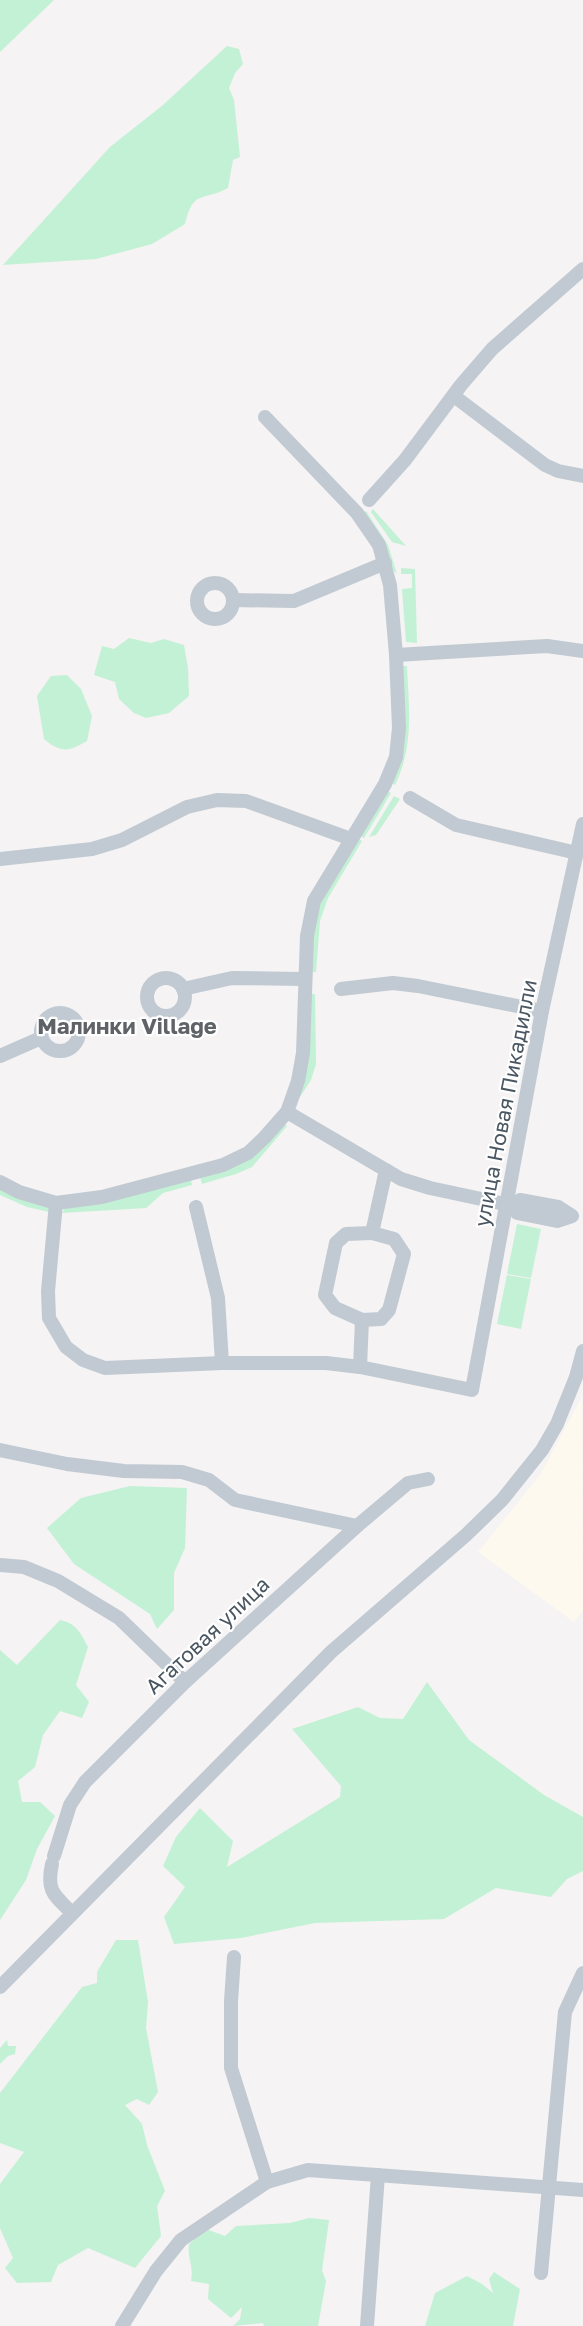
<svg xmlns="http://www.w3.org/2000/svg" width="583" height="2326" font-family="'Golos Text',sans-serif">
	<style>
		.commercial { fill: #fdf9ef }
		.green { fill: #c3f1d5 }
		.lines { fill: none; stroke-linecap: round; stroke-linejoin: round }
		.minor { stroke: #c1cad2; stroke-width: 14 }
		.labels { text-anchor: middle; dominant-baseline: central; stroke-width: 4.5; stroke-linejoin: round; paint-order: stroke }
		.street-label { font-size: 21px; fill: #4a5661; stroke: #fff }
		.neighbourhood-label { font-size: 22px; font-weight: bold; fill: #5f6368; stroke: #fff }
	</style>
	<rect width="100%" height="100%" fill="#f5f3f3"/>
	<polygon class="commercial" points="582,1397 583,1611 574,1622 478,1552 540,1475"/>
	<g class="green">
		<polygon points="0,0 54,0 0,52"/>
		<path d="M227,46L239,49L243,64L235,73L229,88L234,100L240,157L233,160L228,188C202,202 193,189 185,224L152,244L96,259L3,265L110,147L163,105Z"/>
		<polygon points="373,509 406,546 392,542 371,512"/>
		<polygon points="366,511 388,545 397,574 393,570 362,514"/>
		<polygon points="401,568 415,569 417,643 406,642 402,589 412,588 412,574 401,574"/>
		<polygon points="129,638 151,643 164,639 184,645 188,668 189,696 169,713 146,718 134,713 119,699 115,682 94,675 102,646 114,649"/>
		<path d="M403,666H407C409,708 414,746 395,785L390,782Z"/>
		<path d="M67,675L81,689L92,716L87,741C68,752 61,753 44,739L37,696L51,676Z"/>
		<polygon points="386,790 391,793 364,838 359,835"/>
		<polygon points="394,796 400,799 376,835 369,837"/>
		<polygon points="357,838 362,841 328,898 320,921 316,972 310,972 311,937 320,900"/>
		<polygon points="309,994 315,994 316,1064 311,1080 298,1100 296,1099"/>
		<polygon points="283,1123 287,1126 252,1167 236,1174 202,1184 200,1177"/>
		<polygon points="191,1179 192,1185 163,1193 146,1208 62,1213 67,1205"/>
		<polygon points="0,1188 49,1207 49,1212 27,1207 0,1195"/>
		<polygon points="517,1224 541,1229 531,1278 507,1274"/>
		<polygon points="507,1275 531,1279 521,1329 497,1324"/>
		<polygon points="130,1486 187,1488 185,1548 174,1573 174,1610 157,1629 150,1614 74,1564 47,1528 81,1498"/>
		<path d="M60,1620C76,1623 81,1633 88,1647L76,1685L89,1702L82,1718L60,1711L43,1735L35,1767L18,1781L22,1802H40L55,1816L37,1849L26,1880L0,1920V1650L17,1665Z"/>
		<polygon points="427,1682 469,1740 544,1795 583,1817 583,1871 567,1879 551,1897 496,1888 444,1919 315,1923 241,1938 174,1944 164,1917 185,1887 163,1866 176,1837 200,1808 233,1841 227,1867 340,1797 341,1786 292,1729 358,1707 380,1718 403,1719"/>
		<polygon points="116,1940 138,1940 148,2002 146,2028 158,2092 149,2105 137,2099 125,2105 142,2124 147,2145 165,2191 157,2206 161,2236 135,2268 88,2248 58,2265 51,2282 17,2283 5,2268 13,2258 0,2228 0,2184 24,2152 0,2143 0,2093 82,1987 97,1983 97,1972"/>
		<polygon points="7,2040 8,2046 16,2046 15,2054 8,2056 0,2064 0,2048"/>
		<path d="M309,2218L329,2220L322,2270L326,2281L318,2326H264L263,2323L233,2326L240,2319L242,2307L231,2318L208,2299L209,2284L191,2281C194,2265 187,2259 189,2244L206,2229L225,2236L236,2226L290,2223Z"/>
		<polygon points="494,2272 520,2289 513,2326 425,2326 435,2293 467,2276 482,2284 493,2293 489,2279"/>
	</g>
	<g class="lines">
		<g class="minor">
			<polyline points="454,396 545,465 558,471 583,476"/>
			<polyline points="369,500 405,460 461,385 492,349 583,269"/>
			<circle cx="215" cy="601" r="18"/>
			<polyline points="233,600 294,601 385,563"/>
			<polyline points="396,655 547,646 583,651"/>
			<polyline points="410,798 456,825 577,853"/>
			<polyline points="0,859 92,849 122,840 187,807 217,800 246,801 351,839"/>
			<circle cx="166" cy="997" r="19"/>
			<polyline points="183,989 232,978 304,979"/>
			<polyline points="341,989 393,983 418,986 542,1011"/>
			<circle cx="60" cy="1032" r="19"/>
			<polyline points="0,1056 41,1038"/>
			<polyline points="287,1112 401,1179 430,1188 514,1206"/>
			<polyline points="0,1182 19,1192 56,1203 102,1197 223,1165 248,1153 264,1138 287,1112 298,1081 303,1053 307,936 314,901 385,784 396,757 399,728 396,655 390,585 379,545 357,513 265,417"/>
			<polygon points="520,1200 558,1207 572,1216 557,1221 517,1213 514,1206"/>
			<polyline points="56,1203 48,1291 49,1318 66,1347 83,1360 105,1368 222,1363 326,1363 360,1367 472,1390 542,1011 583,824"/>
			<polyline points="196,1207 218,1298 222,1363"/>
			<polyline points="362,1320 335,1308 325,1295 336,1243 346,1234 372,1233"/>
			<polyline points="360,1367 362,1320 381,1319 389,1310 404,1254 394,1239 372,1233 386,1170"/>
			<polyline points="0,1450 67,1464 124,1471 182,1472 209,1480 235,1500 357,1526"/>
			<polyline points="0,1565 24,1567 58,1581 119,1618 185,1682"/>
			<polyline points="54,1856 70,1805 85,1782 185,1682 357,1526 408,1483 428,1479"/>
			<path d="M52,1864C46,1891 54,1895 72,1913"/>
			<polyline points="234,1957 231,2001 231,2068 267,2182"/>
			<polyline points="0,1987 331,1652 466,1535 502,1500 542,1450 557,1424 576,1377 583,1351"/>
			<polyline points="541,2273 565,2012 583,1973"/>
			<polyline points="122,2326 156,2271 181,2240 267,2182 308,2170 583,2190"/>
			<polyline points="367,2326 378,2175"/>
		</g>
	</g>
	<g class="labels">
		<g class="street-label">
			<text transform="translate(505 1103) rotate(-79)">улица Новая Пикадилли</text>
			<text transform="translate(207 1635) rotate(-43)">Агатовая улица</text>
		</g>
		<g class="neighbourhood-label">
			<text x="127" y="1025">Малинки Village</text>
		</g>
	</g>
</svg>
